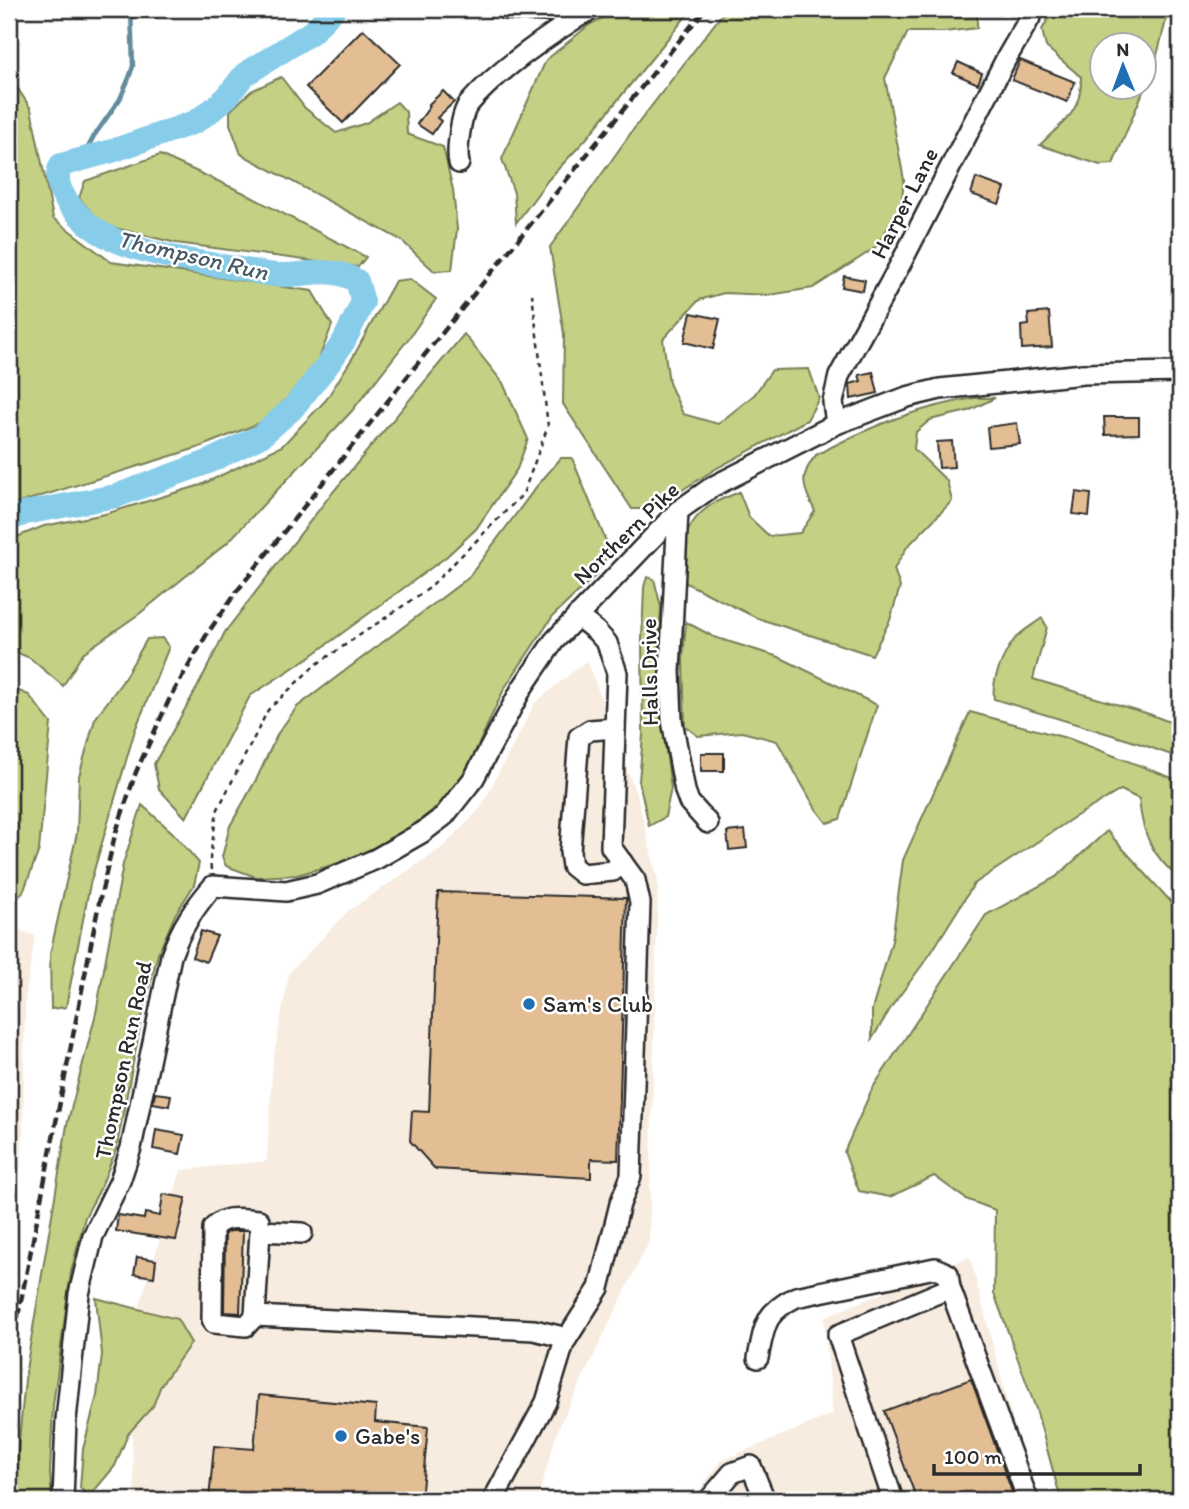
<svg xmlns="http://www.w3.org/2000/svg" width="1189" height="1509" font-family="Itim,sans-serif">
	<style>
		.built { fill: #f7ecdf }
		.green { fill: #c4d084; stroke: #787e58; stroke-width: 2; fill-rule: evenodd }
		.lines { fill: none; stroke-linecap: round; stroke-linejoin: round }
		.stream { stroke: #628c9d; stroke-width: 4.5 }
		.river { stroke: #87cce9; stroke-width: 24 }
		.building { fill: #e3be94; stroke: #2b2b2b; stroke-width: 2 }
		.minor-casing { stroke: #2b2b2b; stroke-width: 24 }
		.path { stroke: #2b2b2b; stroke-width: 2.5; stroke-dasharray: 5 5; stroke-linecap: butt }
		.minor { stroke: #fff; stroke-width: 19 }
		.rail { stroke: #2b2b2b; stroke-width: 4.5; stroke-dasharray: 10 5; stroke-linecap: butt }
		.poi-dot { fill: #1f6fb2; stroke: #fff; stroke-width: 2.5 }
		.labels { text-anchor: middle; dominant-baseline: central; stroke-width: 5; stroke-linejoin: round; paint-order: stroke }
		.street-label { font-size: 23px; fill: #2b2b2b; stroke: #fff }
		.poi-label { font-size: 23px; fill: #2b2b2b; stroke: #fff; text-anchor: start }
		.water-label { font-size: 24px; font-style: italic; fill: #475b64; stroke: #fff }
	</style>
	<rect width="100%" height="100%" fill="#fff"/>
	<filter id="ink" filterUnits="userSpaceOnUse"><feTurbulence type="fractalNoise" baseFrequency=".0143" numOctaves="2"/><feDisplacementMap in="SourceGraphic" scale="14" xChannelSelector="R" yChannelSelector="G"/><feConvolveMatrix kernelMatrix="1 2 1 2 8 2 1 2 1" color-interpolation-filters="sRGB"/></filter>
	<g filter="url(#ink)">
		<g class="built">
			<polygon points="587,660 638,799 658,881 649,1242 559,1427 537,1500 135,1500 127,1348 181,1170 267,1161 273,1060 289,973 347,912 443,847 480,809 535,703"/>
			<polygon points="9,926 35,936 25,1001 23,1141 9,1295"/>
			<polygon points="970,1257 1033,1500 692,1500 721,1461 833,1414 824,1317"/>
		</g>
		<g class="green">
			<polygon points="619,9 692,9 586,139 548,180 516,223 514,193 502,159 546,60 589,25"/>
			<polygon points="726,9 977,9 977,28 944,32 908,32 885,78 904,180 901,207 875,248 813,288 769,295 724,293 699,300 663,339 669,383 683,414 718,424 754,395 772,370 809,369 819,398 807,420 717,468 652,509 632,509 563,404 564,334 550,247 633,130"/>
			<path d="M1053,9H1169L1155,63L1113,164L1100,165L1040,145C1063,121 1082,114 1081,77L1046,47L1042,30ZM1102,46H1144V88H1102Z"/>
			<polygon points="9,75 31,109 53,218 111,262 312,291 332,325 315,369 265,421 197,448 9,506"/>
			<polygon points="281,77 305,108 336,133 366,123 397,102 406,112 407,134 443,147 453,190 457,229 452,270 434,271 401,240 241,154 230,124 230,111 251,91"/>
			<polygon points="160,155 242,192 366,257 358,267 176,243 103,225 79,198 85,181"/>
			<polygon points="410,279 436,299 409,338 351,412 227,543 139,614 83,653 63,686 30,658 9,649 9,540 44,526 105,514 201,485 282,446 326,400 353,357 395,281"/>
			<polygon points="464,334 503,383 528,439 517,469 476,529 446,557 311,656 250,696 186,818 159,789 154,764 198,686 225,632 328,498"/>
			<path d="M974,398H995L968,411L930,420L916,432L914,449L947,481L952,501L907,547L894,569L900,587L890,620L872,655L757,618L686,583C678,554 683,525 708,507C716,500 729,497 739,492L749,517L769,536L800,533L815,511C803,487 798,477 816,455C871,426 912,409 974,398Z"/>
			<polygon points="561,458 572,458 610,551 596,575 553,616 504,689 471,761 449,798 399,836 343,862 297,875 256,877 226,866 222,857 230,826 257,778 278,733 297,707 468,578 537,486"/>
			<polygon points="647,577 654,579 661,607 659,637 664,736 671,788 665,817 649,826 639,781 643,735 642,639 644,587"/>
			<path d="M1042,618L1047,627L1033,679L1149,714L1180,726V758L1135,742L994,699C991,681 1003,655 1014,640C1021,631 1033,625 1042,618Z"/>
			<polygon points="686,622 714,637 779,657 877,705 840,819 827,823 816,809 777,741 742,732 698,736 685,726 683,659"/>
			<polygon points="162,638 169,647 135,730 90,884 66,1007 51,1009 50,954 77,833 79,776 95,719 122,682 147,639"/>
			<polygon points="9,687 29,695 51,723 39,850 24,890 9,910"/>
			<path d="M970,712L1070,739L1180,781V879C1152,856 1142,834 1139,799L1121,790L1073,818L974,884L931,953L892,1006L872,1039V1010L892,941L903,860Z"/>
			<polygon points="142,805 173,833 199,863 194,885 175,915 158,954 142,1017 116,1150 100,1189 85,1217 71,1272 53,1405 50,1473 52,1500 13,1500 26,1370 67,1125 96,1013 123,864"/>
			<polygon points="1107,831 1180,912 1180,1500 1061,1500 1036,1409 994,1293 995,1210 966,1199 934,1176 890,1197 859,1191 844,1152 872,1089 986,915 1056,877"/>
			<polygon points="96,1298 177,1319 191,1343 161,1385 153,1406 128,1434 115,1466 89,1497 80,1488 83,1449 97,1396 102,1354"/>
		</g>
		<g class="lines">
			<polyline class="stream" points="82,158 94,136 120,99 129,78 133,66 131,9"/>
			<path class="river" d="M9,520L25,513L116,496L208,462L261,436L292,409L329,363L344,341L363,302L357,281C331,265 307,276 279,275C266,275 254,271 241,269C200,263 131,253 96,230C86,223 77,213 69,204C60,192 54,179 61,165L112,151L195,122L212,110L227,97L244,75L312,32L334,9"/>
		</g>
		<g class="building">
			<polygon points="363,29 400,64 343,123 306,87"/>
			<polygon points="1020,60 1075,82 1067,102 1012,80"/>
			<polygon points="958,62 982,73 978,84 953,73"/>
			<polygon points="443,91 454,102 437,118 441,121 432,134 417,124 430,106 428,105"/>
			<polygon points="976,178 1005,188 999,204 971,194"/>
			<polygon points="844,276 865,280 863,291 842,287"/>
			<polygon points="1049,312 1052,347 1022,349 1021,326 1029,325 1028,314"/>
			<polygon points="691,313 720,319 713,349 684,342"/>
			<polygon points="873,372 878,393 851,399 850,384 861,381 859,375"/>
			<polygon points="1104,417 1139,417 1139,434 1105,435"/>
			<polygon points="1017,423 1020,444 989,447 987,427"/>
			<polygon points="952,441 954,467 939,468 937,442"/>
			<polygon points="1076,492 1091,494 1089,516 1073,514"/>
			<rect x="701" y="753" width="23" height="18"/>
			<polygon points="745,830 747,848 729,850 727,832"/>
			<polygon points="438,892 626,898 618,1160 591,1159 591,1178 435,1169 410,1141 412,1111 429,1112"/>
			<polygon points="201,931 217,936 206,962 192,957"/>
			<polygon points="155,1093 171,1095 169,1106 153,1103"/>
			<polygon points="156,1130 184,1135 180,1154 153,1149"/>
			<polygon points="163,1194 186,1198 176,1240 116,1231 118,1215 144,1219 145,1213 160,1216"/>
			<polygon points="231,1231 243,1231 240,1313 224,1312 225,1233"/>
			<polygon points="137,1257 156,1260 154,1277 134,1274"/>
			<polygon points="971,1379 1015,1500 917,1500 884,1411"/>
			<polygon points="259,1395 376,1406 375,1422 428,1427 421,1500 209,1500 214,1446 254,1449"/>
		</g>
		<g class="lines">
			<defs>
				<g id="minor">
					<polyline points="505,9 585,13"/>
					<path d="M459,163C456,151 461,114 468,105C496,71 553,32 591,9"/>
					<polyline points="836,424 833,402 839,376 901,263 1006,59 1035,9"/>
					<polyline points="678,511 670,671 672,720 685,791 689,802 708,823"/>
					<polyline points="615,728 590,730 579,737 570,852 572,866 582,874 613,871 622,862"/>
					<polyline points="302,1233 260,1231 255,1316 534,1330 567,1338"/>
					<polyline points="950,1288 1028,1500"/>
					<path d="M255,1316L246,1326L214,1323L212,1319L213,1228C225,1214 242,1219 259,1220L260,1231"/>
					<path d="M758,1358C765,1325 764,1313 796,1297L935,1268L948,1274L950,1288L838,1335L893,1500"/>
					<path d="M63,1500L66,1420L79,1294L93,1236L120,1181L131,1148L171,956C181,928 194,908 213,886L286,891L317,884L376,859L423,832L444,816L474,778L522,688L554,641L678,511L712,487L836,424L907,397L940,389L1083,374L1180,372"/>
					<polyline points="493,1500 546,1402 564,1343 599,1288 620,1204 631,1176 640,903 635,880 611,847 617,673 607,643 596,631 577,616"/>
					<polyline points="709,1500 732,1473 751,1466 765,1500"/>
				</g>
			</defs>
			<use href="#minor" class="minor-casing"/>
			<polyline class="path" points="211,870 210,858 217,811 268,710 314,666 428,589 523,494 548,426 532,294"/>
			<use href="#minor" class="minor"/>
			<g class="rail">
				<polyline points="9,1038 11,1025"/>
				<polyline points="9,1362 99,903 115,835 136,772 169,700 207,634 237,591 414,368 705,9"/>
			</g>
		</g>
	</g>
	<g class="poi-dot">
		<circle cx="529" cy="1004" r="7"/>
		<circle cx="341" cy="1436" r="7"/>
	</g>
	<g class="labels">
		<g class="street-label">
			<text transform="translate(904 203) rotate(-63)">Harper Lane</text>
			<text transform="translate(626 533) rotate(-44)">Northern Pike</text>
			<text transform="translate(649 672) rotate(-91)">Halls Drive</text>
			<text transform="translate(123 1060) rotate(-78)">Thompson Run Road</text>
		</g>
		<g class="poi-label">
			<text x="543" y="1004">Sam's Club</text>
			<text x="355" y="1436">Gabe's</text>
		</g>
		<g class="water-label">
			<text transform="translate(193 255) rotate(13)">Thompson Run</text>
		</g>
	</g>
	<rect width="1189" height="1509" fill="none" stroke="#fff" stroke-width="35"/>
	<rect x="18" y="18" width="1154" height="1474" fill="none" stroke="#2b2b2b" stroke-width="2.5" filter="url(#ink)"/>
	<g transform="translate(1123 66) rotate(359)"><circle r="33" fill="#ffffff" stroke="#aaaaaa" stroke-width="2"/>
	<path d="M0-5L12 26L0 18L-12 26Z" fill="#1f6fb2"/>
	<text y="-10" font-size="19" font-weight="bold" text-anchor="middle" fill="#2b2b2b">N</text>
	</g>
	<path d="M934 1464v10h206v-10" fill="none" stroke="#2b2b2b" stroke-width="3.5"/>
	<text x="944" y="1464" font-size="21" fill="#2b2b2b" stroke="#ffffff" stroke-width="5" paint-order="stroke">100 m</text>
</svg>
